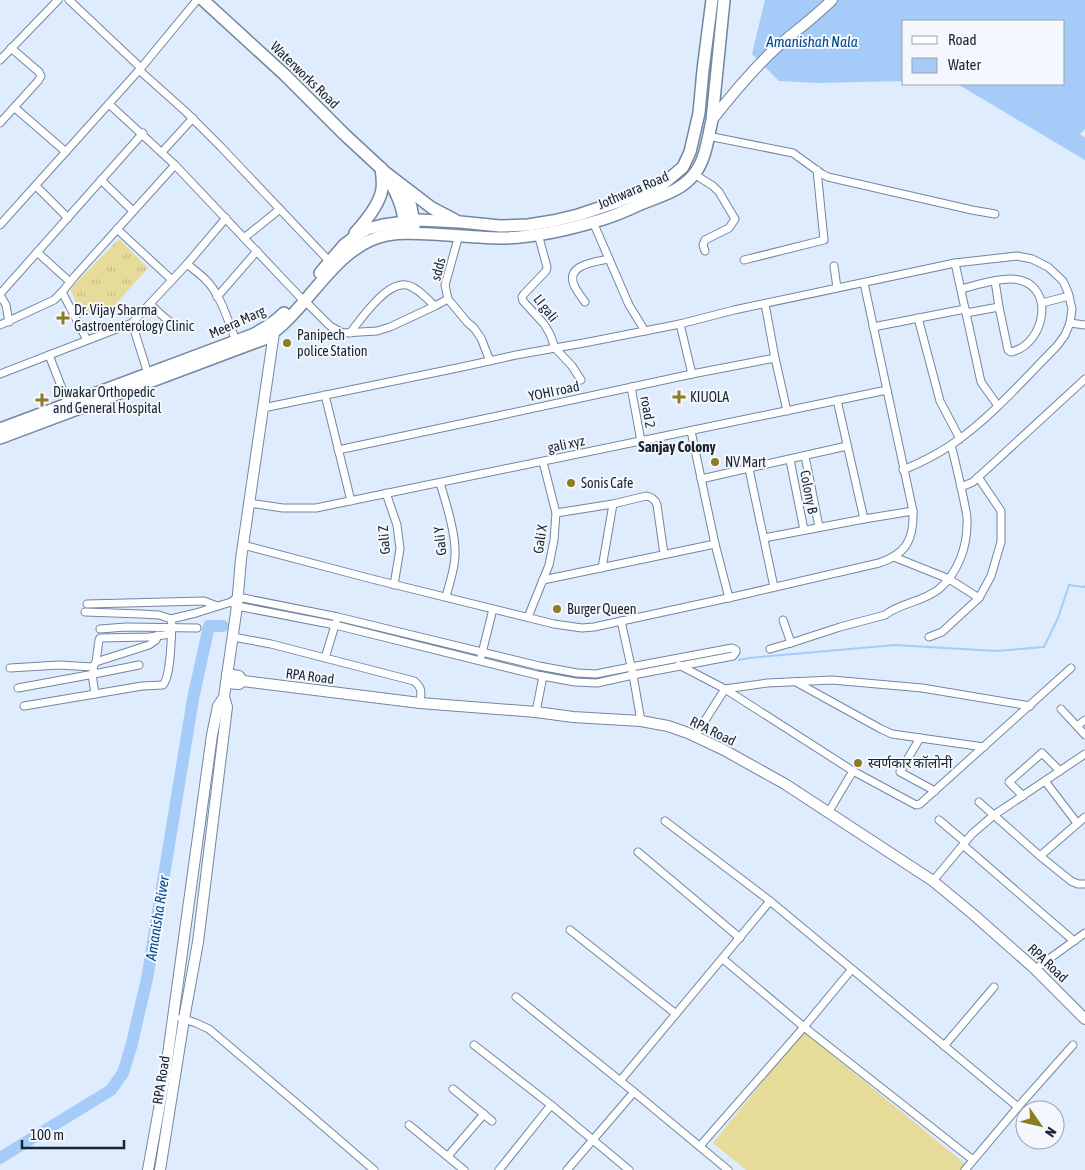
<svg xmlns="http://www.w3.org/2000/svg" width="1085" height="1170" font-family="'Asap Condensed','Noto Sans Devanagari',sans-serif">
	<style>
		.park { fill: url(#park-tufts) }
		.pitch { fill: #e7db9a }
		.water { fill: #a5cbf8 }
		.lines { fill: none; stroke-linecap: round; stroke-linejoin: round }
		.stream { stroke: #a5cbf8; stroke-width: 2 }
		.river { stroke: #a5cbf8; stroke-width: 12 }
		.street-casing { stroke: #7287a0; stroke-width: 9 }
		.secondary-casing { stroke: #7287a0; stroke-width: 12 }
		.primary-casing { stroke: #7287a0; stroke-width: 14 }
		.street { stroke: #fff; stroke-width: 7 }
		.secondary { stroke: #fff; stroke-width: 10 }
		.primary { stroke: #fff; stroke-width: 11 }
		.poi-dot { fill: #8c7c22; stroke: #f4f8fe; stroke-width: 2 }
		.labels { text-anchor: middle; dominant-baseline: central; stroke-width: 4; stroke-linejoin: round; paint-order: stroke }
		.street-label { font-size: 14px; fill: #1b242e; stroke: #f4f8fe }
		.poi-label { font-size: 14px; fill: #1b242e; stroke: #f4f8fe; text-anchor: start }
		.water-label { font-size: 15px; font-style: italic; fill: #004888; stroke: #f4f8fe }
		.neighbourhood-label { font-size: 15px; font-weight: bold; fill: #1b242e; stroke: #f4f8fe }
	</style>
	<defs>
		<pattern id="park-tufts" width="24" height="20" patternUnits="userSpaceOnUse" patternTransform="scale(1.25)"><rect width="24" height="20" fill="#e7db9a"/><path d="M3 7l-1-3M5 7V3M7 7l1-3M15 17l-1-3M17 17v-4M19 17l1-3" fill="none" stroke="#c6bc85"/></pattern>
	</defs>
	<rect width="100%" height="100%" fill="#deecfd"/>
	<polygon class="park" points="119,239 148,268 114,306 82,315 70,289"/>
	<polygon class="pitch" points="803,1031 969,1167 967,1170 746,1170 713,1143"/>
	<polygon class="water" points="765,0 1085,0 1085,129 1080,134 1085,138 1085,160 959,85 949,84 1064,84 1064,21 904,21 904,81 817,83 779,81 752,54"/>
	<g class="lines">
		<polyline class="stream" points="739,660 749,658 895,645 996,651 1044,647 1058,618 1069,585 1084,587 1085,586"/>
		<polyline class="river" points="0,1158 111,1090 123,1073 131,1047 147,979 193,699 209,626 223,626"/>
		<defs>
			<g id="street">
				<polyline points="69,0 141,68"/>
				<polyline points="0,60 58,0"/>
				<polyline points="139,70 185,111 221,147 330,262"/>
				<polyline points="109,104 175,165 300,297"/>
				<polyline points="15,108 66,152"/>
				<polyline points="0,123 38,81 41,76 39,72 11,48"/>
				<polyline points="708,136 793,153 822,174 828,177 972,210 995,214"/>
				<polyline points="162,152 193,118"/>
				<polyline points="694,174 713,186 719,192 735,219 729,228 705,240 703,245 705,251"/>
				<polyline points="101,180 133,211"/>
				<polyline points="36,186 68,218"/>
				<polyline points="593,222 629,305 645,331"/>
				<polyline points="0,225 141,68 197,0"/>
				<polyline points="117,229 172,280"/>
				<polyline points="538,234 547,267 546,271 524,294 522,297 523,301 544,324 550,334 555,348 572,366 581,380"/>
				<polyline points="459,235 445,285 448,299 467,322 474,328 481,338 490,361"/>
				<polyline points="244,238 280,209"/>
				<polyline points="37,252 70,282"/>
				<polyline points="744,260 824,240 817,170"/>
				<polyline points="955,263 981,382 998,406"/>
				<path d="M187,264C193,269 200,274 206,280C221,295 228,321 236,341"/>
				<polyline points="834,266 837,288"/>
				<polyline points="995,281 999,307"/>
				<path d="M961,289C977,285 994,279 1011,279C1057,280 1047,344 1011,352L1008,350L999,307L966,313"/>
				<polyline points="62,292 87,340"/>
				<polyline points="0,294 143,133"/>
				<polyline points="0,295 6,305 9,322"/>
				<polyline points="217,297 257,251"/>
				<polyline points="305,301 330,326 343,333 377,331 390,327 435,306 448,299"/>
				<path d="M585,302C582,298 579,294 576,289C562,265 594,262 609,259"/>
				<polyline points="1042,303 1069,296"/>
				<path d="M150,304C160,313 171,326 185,328"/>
				<polyline points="765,304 775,358 787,411"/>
				<polyline points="918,318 940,401 960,439"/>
				<polyline points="132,323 148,374"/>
				<polyline points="1070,323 1085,325"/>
				<polyline points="680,324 692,374"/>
				<polyline points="0,325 54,300 62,292 75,276 175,165"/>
				<polyline points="873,327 965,309"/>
				<path d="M350,333C361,319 386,282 406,285C416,286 427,299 435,306"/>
				<polyline points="49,355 68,404"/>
				<polyline points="0,374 132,323 187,264 226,218"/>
				<polyline points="631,387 641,441"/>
				<polyline points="325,395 351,501"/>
				<polyline points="837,400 864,519"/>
				<path d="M263,408L462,367L516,355L589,342L680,324L734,310L955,263L1017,256L1032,259L1048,267L1063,281L1068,292L1072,309L1070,323L1065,335L1057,346C1023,380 991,418 951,445C936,455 920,463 903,470"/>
				<polyline points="691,431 715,544 729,598"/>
				<polyline points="338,450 493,417 692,374 775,358"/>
				<polyline points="805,456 819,527"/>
				<polyline points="790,460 804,530"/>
				<polyline points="749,469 774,587"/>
				<polyline points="701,479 847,446"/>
				<path d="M440,483C446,503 456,534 455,555C455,569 449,584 446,597"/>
				<polyline points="961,487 973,482 1085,379"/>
				<polyline points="386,493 397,525 400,549 394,585"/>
				<polyline points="249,503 283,508 316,508 887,390"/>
				<path d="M556,513L613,504L646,496C652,497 655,499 657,505L664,554"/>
				<polyline points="764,538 864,519 913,511"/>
				<path d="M243,545L372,579L554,624L582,628L594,627L737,596L879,563C906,554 914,540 913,511L864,283"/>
				<polyline points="894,557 949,579 979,598"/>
				<polyline points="602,568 613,504"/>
				<polyline points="543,580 715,544"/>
				<polyline points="87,604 204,601 217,606"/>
				<polyline points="85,612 141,614 159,615 171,619 196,613 231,602 238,597 338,617 539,666 577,673 596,674 631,667 732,648 736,650 736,652 733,656 633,675 597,683 575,682 537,675 335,625 237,606 231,602"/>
				<polyline points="528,617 549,565 554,540 556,513 543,462"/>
				<polyline points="783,620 791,643"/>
				<polyline points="621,621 633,675 641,721"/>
				<polyline points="100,629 126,627 197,628"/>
				<path d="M233,637L271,644L414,681C423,688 421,693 420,703"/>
				<polyline points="929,637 942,632 979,598 991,576 1001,542 1001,511 978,477"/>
				<path d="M770,649L791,643L840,627L885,615C900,603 923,602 939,589C958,573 967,547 967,524C968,516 965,508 964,501C960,482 956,464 951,445"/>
				<polyline points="481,657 493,609"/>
				<polyline points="325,658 336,622"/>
				<polyline points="96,662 149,645 156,640 158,635"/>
				<polyline points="139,665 94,674 93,667 96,662 99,640 100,638 149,637 171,634"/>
				<polyline points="679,665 725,689 853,771 916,805 920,804 1071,668"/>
				<polyline points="10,668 59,665 93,667"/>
				<path d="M92,674L95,694L142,686L163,685C171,676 171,639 172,625L171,619"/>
				<polyline points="796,682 881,729 892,734 984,747"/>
				<polyline points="18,688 94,674"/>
				<polyline points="24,706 95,694"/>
				<polyline points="1061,709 1085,735"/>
				<polyline points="536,712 543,676"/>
				<polyline points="1077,726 1085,720"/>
				<polyline points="695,736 725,689 767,683 832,680 922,688 1030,706"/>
				<polyline points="920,738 900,772 935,791"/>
				<polyline points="1045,781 1077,823"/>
				<polyline points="1023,796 1009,782 1042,753 1060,771"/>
				<polyline points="979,802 1040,856 1071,881 1078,884 1085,884"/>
				<polyline points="828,813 853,771"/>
				<polyline points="939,820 965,842"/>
				<polyline points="665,821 770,901 1018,1107 965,1170"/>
				<polyline points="963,845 1074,941"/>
				<polyline points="638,852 740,938"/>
				<polyline points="1040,856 1085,817"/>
				<polyline points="933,881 972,834 994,815 1085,754"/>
				<polyline points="570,930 676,1014"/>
				<polyline points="723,959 804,1027 973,1160"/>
				<polyline points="1035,969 1085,933"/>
				<polyline points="516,997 634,1092 728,1170"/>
				<polyline points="181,1018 196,1023 209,1029 308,1113 374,1170"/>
				<polyline points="474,1045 551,1105 629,1170"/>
				<polyline points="944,1046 994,987"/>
				<polyline points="620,1081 770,901"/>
				<polyline points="453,1089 492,1121"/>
				<polyline points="1018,1107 1073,1045"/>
				<polyline points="409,1125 464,1170"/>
				<polyline points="700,1146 804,1027 852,969"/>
				<polyline points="448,1156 484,1114"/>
				<polyline points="499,1170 551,1105"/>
				<polyline points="567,1170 634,1092"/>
			</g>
			<g id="secondary">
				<path d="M712,120C733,93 754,68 779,45C797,30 816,16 832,0"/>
				<polyline points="243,681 420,703 536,712 573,717 641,721 668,726 688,733 724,750 785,784 933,881 974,915 1035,969 1085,1019"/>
				<polyline points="226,683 239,684 243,681 239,676 227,674"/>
				<polyline points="148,1170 165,1076 212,735 218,706 224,697 237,606 241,559 275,326"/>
				<polyline points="160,1170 184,1019 198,942 227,707 224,697"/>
			</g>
			<g id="primary">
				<polyline points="203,0 285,75 344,134 385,172 432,208 455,220"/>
				<path d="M388,178C397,194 405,210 404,229"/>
				<path d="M405,188C410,201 413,212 414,226"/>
				<path d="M355,233C365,222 380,203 382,189C383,182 382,175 381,168"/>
				<polyline points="320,273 344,245 353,238 367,229 383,225 419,220 460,222 500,226 528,225 553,221 578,215 620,201 663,184 683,167 690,152 699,113 703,70 712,0"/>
				<path d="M0,429L252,335C264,329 274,323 284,313"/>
				<path d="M0,438L264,339C306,313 331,252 379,237C396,232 414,233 432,234C455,235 480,238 504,238C535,237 567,230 597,221C612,217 628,210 643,203C661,196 683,190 695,173C706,159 708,137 712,120L724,0"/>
			</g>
		</defs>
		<use href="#street" class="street-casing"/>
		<use href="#secondary" class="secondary-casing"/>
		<use href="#primary" class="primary-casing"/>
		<use href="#street" class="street"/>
		<use href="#secondary" class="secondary"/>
		<use href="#primary" class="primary"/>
	</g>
	<g class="poi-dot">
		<path d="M60.5 310.5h5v5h5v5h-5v5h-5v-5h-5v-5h5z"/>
		<circle cx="287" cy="343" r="5"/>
		<path d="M676.5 389.5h5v5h5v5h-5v5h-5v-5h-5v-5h5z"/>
		<path d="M39.5 392.5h5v5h5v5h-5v5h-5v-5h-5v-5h5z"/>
		<circle cx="715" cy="462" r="5"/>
		<circle cx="571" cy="483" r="5"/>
		<circle cx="557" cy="609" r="5"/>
		<circle cx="858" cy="763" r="5"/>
	</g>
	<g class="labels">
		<g class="street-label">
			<text transform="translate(305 75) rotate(44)">Waterworks Road</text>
			<text transform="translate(633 190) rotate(-23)">Jothwara Road</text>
			<text transform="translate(438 269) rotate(-76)">sdds</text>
			<text transform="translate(546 308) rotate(52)">LI gali</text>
			<text transform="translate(237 322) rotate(-24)">Meera Marg</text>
			<text transform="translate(554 391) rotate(-12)">YOHI road</text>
			<text transform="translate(648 412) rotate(80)">road 2</text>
			<text transform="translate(566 444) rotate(-12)">gali xyz</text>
			<text transform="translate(809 492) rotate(79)">Colony B</text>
			<text transform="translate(540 539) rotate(-81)">Gali X</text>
			<text transform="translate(384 540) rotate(-95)">Gali Z</text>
			<text transform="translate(440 541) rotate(-96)">Gali Y</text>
			<text transform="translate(310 676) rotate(7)">RPA Road</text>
			<text transform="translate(713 731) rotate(26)">RPA Road</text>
			<text transform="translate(1048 963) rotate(43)">RPA Road</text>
			<text transform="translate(161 1080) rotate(-81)">RPA Road</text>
		</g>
		<g class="poi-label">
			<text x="74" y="310">Dr. Vijay Sharma<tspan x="74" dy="16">Gastroenterology Clinic</tspan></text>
			<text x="297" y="335">Panipech<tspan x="297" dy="16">police Station</tspan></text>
			<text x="53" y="392">Diwakar Orthopedic<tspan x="53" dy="16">and General Hospital</tspan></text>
			<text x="690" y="397">KIUOLA</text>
			<text x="725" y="462">NV Mart</text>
			<text x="581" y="483">Sonis Cafe</text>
			<text x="567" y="609">Burger Queen</text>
			<text x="868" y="763">स्वर्णकार कॉलोनी</text>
		</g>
		<g class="water-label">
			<text x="812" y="41">Amanishah Nala</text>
			<text transform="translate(157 918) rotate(-81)">Amanisha River</text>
		</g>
		<g class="neighbourhood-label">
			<text x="677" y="446">Sanjay Colony</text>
		</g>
	</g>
	<rect x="902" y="20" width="162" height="65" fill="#f4f8fe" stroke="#9da3ab"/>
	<rect x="912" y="36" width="25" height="8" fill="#ffffff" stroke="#9da3ab"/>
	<text x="948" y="45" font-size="15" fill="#1b242e">Road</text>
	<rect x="912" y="58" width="25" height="15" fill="#a5cbf8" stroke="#9da3ab"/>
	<text x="948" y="70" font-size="15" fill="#1b242e">Water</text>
	<g transform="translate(1040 1125) rotate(124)"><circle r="24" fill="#f4f8fe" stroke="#9da3ab"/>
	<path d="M0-4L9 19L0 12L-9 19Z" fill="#8c7c22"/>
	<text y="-8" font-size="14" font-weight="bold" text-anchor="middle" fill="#1b242e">N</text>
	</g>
	<path d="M22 1140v8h102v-8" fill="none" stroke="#1b242e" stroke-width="2.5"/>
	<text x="30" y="1140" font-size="15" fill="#1b242e" stroke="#f4f8fe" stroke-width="4" paint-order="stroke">100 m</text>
</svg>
